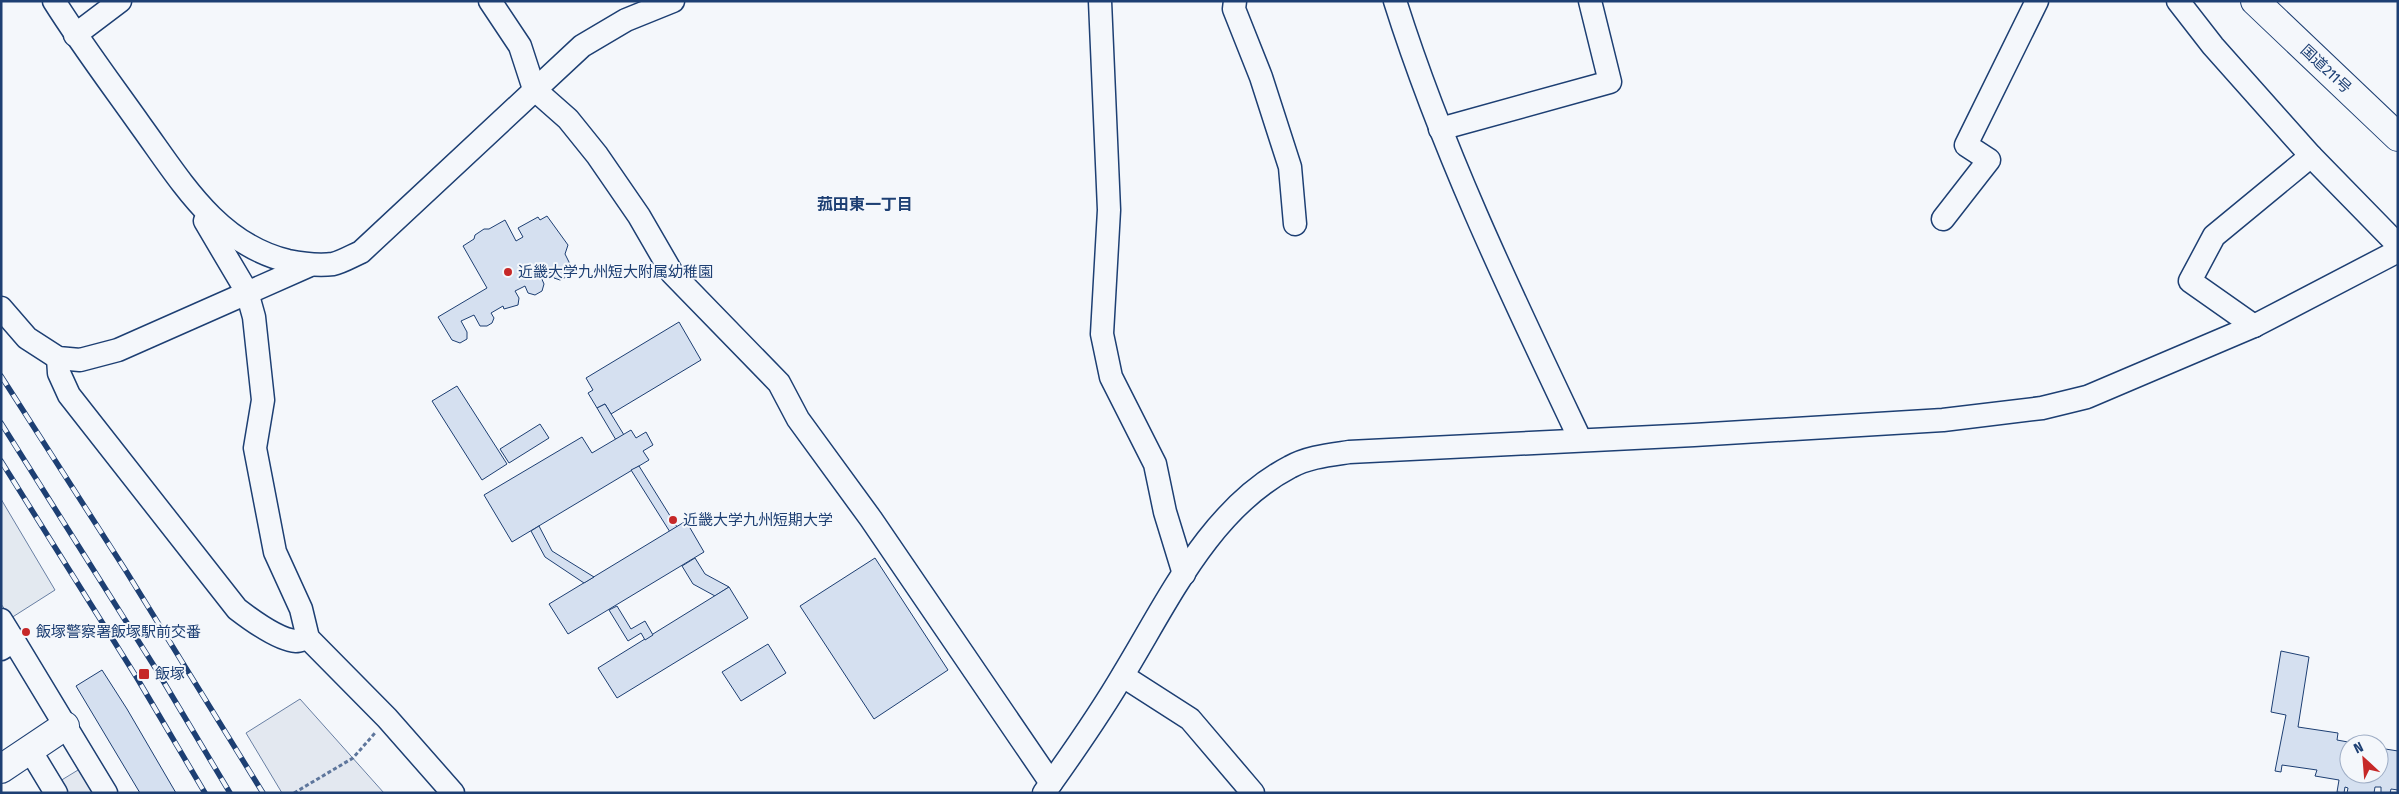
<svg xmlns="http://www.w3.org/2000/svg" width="2399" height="794" font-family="'Fira Sans Condensed','Noto Sans JP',sans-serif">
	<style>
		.green { fill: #e3e9f0; stroke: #687fa3 }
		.parking { fill: #e3e8f0; stroke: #687fa3 }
		.building { fill: #d5e0f0; stroke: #1d3f73 }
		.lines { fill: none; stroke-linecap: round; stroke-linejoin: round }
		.minor-casing { stroke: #1d3f73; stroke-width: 25 }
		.major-casing { stroke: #1d3f73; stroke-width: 30 }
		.highway-casing { stroke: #1d3f73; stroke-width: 30 }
		.path { stroke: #5e769c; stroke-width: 3; stroke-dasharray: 4 2.5; stroke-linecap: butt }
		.minor { stroke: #f4f7fb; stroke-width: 22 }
		.major { stroke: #f4f7fb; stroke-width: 28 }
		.highway { stroke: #f4f7fb; stroke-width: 28 }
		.rail-casing { stroke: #1d3f73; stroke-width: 5.5 }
		.rail { stroke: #f4f7fb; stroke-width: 4; stroke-dasharray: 11; stroke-linecap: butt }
		.poi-dot { fill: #c62828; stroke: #f4f7fb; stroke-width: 2 }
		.labels { text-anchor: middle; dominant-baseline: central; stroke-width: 4; stroke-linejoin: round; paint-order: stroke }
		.street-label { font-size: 15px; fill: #1d3f73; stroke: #f4f7fb }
		.poi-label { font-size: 15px; fill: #1d3f73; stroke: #f4f7fb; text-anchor: start }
		.neighbourhood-label { font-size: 16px; font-weight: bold; fill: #1d3f73; stroke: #f4f7fb }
	</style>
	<rect width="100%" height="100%" fill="#f4f7fb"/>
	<polygon class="green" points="1,499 55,590 11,618 1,604"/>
	<g class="parking">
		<polygon points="300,699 384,793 282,793 246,733"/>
		<polygon points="83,767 99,793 67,793 60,781"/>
	</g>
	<g class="building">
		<polygon points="547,216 568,245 565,254 571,266 570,275 560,280 554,278 551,272 541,277 544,284 542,291 535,295 528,293 525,286 515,291 519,298 518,305 504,309 503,306 491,313 494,318 492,323 487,326 480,326 474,315 461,321 467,332 467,339 460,343 452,340 438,317 487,288 463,246 474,239 475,235 484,229 489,229 505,220 516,241 523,237 518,228 538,217 540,220"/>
		<polygon points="679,322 701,360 611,414 605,404 597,408 588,393 593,390 586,378"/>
		<polygon points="457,386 507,464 482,480 432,401"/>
		<polygon points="605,404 624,435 616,440 597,408"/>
		<polygon points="540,424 549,438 509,463 500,449"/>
		<polygon points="631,430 636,438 646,432 653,445 643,451 649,460 512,542 484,495 582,437 592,453"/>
		<polygon points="639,466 677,527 670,532 631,470"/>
		<polygon points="686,521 704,552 568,634 549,604"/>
		<polygon points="539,526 552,551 594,577 584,583 545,557 531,531"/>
		<polygon points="695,558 705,574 729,587 715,596 693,584 682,566"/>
		<polygon points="875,558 948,670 874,719 800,606"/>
		<polygon points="729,587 748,618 617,698 598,668"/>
		<polygon points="617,606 631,629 645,621 653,635 645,640 641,633 628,641 609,610"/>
		<polygon points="768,644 786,673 741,701 722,672"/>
		<polygon points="2281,651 2309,657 2298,727 2338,733 2337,740 2359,744 2349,744 2349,774 2379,774 2379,748 2398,751 2398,790 2391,789 2390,793 2381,793 2381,787 2375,787 2374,793 2347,793 2348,788 2345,787 2344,793 2337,792 2339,780 2315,776 2317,770 2282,765 2281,772 2275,771 2286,715 2271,712"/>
		<polygon points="102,670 127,709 176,793 140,793 76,686"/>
	</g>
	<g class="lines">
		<defs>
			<g id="minor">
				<path d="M54,1C81,44 112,85 141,126C181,181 217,244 288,261C303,264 317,266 333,264C342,262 352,256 361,252L582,46L626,20L673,1"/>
				<polyline points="490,1 520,46 534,89 568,119 597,155 639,216 672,273 779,383 798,419 871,519 1051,783"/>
				<polyline points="1100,1 1109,210 1102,334 1111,377 1155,464 1165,512 1184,574"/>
				<polyline points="1235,1 1234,9 1261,77 1290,167 1295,224"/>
				<path d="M1395,1C1443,153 1512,296 1580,439"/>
				<polyline points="2178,1 2213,46 2311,156 2214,236 2190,281 2254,326"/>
				<polyline points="75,35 120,1"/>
				<polyline points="1440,129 1610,82 1590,1"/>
				<polyline points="2311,156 2398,245"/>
				<polyline points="1943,219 1989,160 1966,145 2037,1"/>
				<polyline points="205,221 247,292 254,317 263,400 255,448 275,552 301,609 308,638 387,718 453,793"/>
				<polyline points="1,308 27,338 58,358 80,360 118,350 308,266"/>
				<path d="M58,358L59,373L69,395L237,609C250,619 278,640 296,641C299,641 304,639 308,638"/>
				<polyline points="1,620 14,641"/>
				<polyline points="1,649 14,641 106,793"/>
				<polyline points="1123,676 1190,719 1253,793"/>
				<polyline points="30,750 56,793"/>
				<path d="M1044,793C1072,754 1100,714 1124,673C1169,599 1210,509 1290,467C1308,457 1329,455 1349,452L1694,435L1943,420L2042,408L2087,397L2254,326L2398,251"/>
			</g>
			<polyline id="major" points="1,769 65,726"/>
			<polyline id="highway" points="2255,1 2398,137"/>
		</defs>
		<use href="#minor" class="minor-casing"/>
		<use href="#major" class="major-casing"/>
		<use href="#highway" class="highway-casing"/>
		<polyline class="path" points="294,793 353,758 375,733"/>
		<use href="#minor" class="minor"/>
		<use href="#major" class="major"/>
		<use href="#highway" class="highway"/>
		<defs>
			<g id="rail">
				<polyline points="1,376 126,571 263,793"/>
				<polyline points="1,423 156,669 230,793"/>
				<polyline points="1,461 137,678 205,793"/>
			</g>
		</defs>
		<use href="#rail" class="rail-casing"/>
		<use href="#rail" class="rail"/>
	</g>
	<g class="poi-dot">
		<circle cx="508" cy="272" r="5"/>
		<circle cx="673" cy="520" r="5"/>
		<circle cx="26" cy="632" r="5"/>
		<rect x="138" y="668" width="12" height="12" rx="2.5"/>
	</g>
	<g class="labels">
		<g class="street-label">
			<text transform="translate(2326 69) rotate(43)">国道211号</text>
		</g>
		<g class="poi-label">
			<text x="518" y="272">近畿大学九州短大附属幼稚園</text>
			<text x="683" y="520">近畿大学九州短期大学</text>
			<text x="36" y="632">飯塚警察署飯塚駅前交番</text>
			<text x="155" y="674">飯塚</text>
		</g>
		<g class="neighbourhood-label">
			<text x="865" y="204">菰田東一丁目</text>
		</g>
	</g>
	<rect width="2399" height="794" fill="none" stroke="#1d3f73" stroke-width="5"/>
	<g transform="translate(2364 759) rotate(334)"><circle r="24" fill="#f4f7fb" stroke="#9eadc5"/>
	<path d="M0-4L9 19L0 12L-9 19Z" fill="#c62828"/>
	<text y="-8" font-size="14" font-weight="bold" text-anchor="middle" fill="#1d3f73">N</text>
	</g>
</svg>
